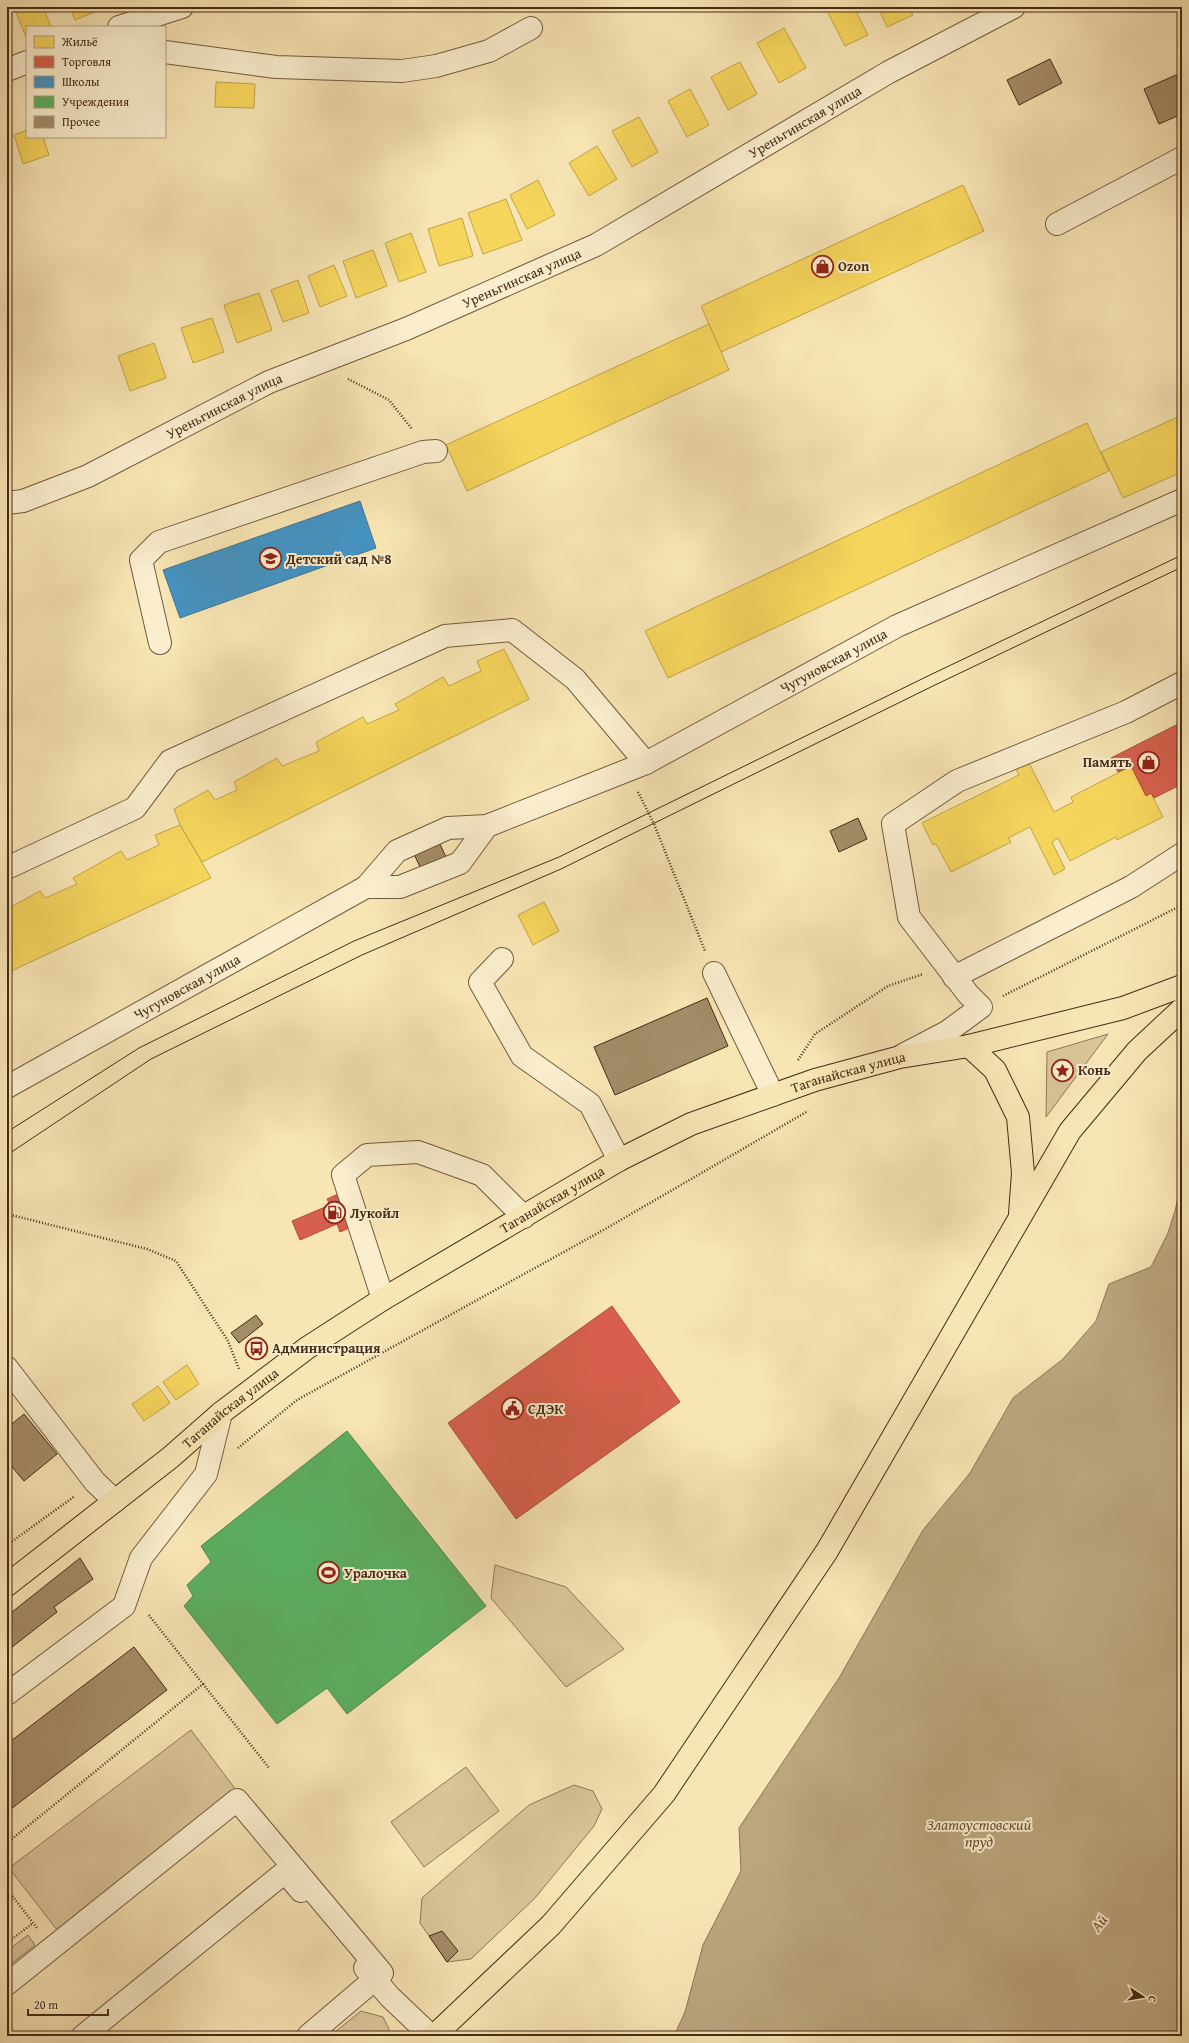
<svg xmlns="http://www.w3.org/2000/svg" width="1189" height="2043" font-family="'Gentium Book Plus',serif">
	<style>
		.green { fill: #dac599; stroke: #907857 }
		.water { fill: #bba67e; stroke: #8c7554 }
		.homes { fill: #f6d55c; stroke: #c1a247 }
		.shops { fill: #d6604d; stroke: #ab503c }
		.schools { fill: #4393c3; stroke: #44748f }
		.public { fill: #5aae61; stroke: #54874a }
		.building { fill: #a38c68; stroke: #462b15 }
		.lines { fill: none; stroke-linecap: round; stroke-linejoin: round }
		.minor-casing { stroke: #725a3d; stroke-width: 24 }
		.major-casing { stroke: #462b15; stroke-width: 24 }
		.path { stroke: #462b15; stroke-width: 2.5; stroke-dasharray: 1 2; stroke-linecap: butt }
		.minor { stroke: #faeece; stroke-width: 22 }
		.major { stroke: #f8e5b4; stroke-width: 22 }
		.tram { stroke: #462b15; stroke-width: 1 }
		.labels { text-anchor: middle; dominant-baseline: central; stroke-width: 4; stroke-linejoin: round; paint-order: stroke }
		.street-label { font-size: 14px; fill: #462b15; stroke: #faeece }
		.poi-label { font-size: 14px; font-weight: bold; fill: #462b15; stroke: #faeece; text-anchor: start }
		.water-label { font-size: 15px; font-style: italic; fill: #695034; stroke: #faeece }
	</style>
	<rect width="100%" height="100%" fill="#f8e5b4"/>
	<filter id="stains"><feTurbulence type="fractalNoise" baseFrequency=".005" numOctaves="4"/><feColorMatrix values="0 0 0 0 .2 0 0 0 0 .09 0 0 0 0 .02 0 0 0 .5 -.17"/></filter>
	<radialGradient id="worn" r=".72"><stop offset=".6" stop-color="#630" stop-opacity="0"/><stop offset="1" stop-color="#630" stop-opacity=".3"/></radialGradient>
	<g class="green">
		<polygon points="1108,1034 1046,1117 1047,1052"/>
		<polygon points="495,1565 566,1587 624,1649 566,1687 491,1598"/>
		<polygon points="191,1730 236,1790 57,1930 9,1868"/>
		<polygon points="466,1767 499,1811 424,1867 391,1822"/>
		<polygon points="574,1785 593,1791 602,1809 594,1826 535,1898 471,1959 447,1962 420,1923 422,1898 529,1805"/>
		<polygon points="28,1935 35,1945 7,1967 7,1951"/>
		<polygon points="361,2011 383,2017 389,2029 388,2036 330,2036"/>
	</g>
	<polygon class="water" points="1182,1180 1182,2036 674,2036 685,2012 703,1945 741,1871 739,1828 839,1678 923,1530 970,1473 1013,1398 1063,1359 1096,1321 1109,1284 1151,1267 1168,1233 1175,1211"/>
	<g class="homes">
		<polygon points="21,7 43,7 51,27 27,27 26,37 15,10"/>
		<polygon points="70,7 101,7 102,9 75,20"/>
		<polygon points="825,7 854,7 868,35 845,46"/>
		<polygon points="878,7 909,7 913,15 887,27"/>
		<polygon points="784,28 806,68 779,83 757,43"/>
		<polygon points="740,62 757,94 728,110 711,77"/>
		<polygon points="216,82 255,84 254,108 215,107"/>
		<polygon points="690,89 709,125 687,137 668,101"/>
		<polygon points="639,117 658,152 632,167 612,131"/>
		<polygon points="27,130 27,137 43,137 49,155 23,164 14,135"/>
		<polygon points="597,146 617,179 589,196 569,163"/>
		<polygon points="538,180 555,215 527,229 510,195"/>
		<polygon points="963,185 984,231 721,352 701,306"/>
		<polygon points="506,199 522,240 483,254 468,213"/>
		<polygon points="462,218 473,256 439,266 428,229"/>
		<polygon points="411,233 426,272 399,282 385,243"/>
		<polygon points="373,250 387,286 356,298 343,261"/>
		<polygon points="334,265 347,296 320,307 308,276"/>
		<polygon points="298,280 309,313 283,322 271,290"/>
		<polygon points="259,293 272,330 237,343 224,305"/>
		<polygon points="212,318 224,352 193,363 181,328"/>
		<polygon points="709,324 729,370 467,491 446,445"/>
		<polygon points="154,343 166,378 130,391 118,356"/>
		<polygon points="1182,415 1182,472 1123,498 1101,452"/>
		<polygon points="1087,423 1109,471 668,678 645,631"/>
		<polygon points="504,649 529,699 202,862 180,825 174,809 208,790 215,800 237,790 234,782 277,758 282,766 319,751 316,742 363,717 367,724 399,710 395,704 443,677 449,686 481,671 477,661"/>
		<polygon points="1028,761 1054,812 1073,802 1071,797 1131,766 1146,796 1151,793 1163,817 1117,840 1116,837 1070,861 1058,838 1052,842 1065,869 1054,875 1030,827 1008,838 1011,842 951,872 936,844 933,845 922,823 1019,775 1015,768"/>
		<polygon points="180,825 211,878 7,973 7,909 40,891 45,898 77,884 73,878 121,851 127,860 159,845 155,835"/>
		<polygon points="544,902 559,931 533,945 518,915"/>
		<polygon points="187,1365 199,1384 176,1400 163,1382"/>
		<polygon points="158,1386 170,1403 144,1421 132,1404"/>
	</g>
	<g class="shops">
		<polygon points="1182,722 1182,784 1154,798 1151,793 1146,796 1131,766 1118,772 1111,758"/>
		<polygon points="347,1190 361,1223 340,1232 337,1224 300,1240 292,1221 330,1205 327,1199"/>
		<polygon points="612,1306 680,1402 516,1519 448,1423"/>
	</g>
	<polygon class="schools" points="360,501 376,548 180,618 163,570"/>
	<polygon class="public" points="347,1431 486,1606 347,1714 327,1688 277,1724 184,1606 193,1596 187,1585 211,1562 201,1546"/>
	<g class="building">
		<polygon points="1050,59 1062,83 1019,105 1007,80"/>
		<polygon points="1176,75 1182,91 1182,114 1159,124 1144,89"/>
		<polygon points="858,818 867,839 839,852 830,831"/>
		<polygon points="438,840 447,859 422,871 413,852"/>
		<polygon points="707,998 728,1046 615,1095 594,1047"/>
		<polygon points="256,1315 263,1324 239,1343 231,1333"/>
		<polygon points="24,1414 57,1454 24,1481 7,1461 7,1428"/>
		<polygon points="80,1558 93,1579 54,1607 57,1612 7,1651 7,1616"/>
		<polygon points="134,1647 167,1690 7,1812 7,1744"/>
		<polygon points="442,1931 458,1951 447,1962 429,1936"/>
	</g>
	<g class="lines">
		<defs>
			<g id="minor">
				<polyline points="119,27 182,7"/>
				<polyline points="165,52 276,67 402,71 436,66 489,51 531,28"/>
				<polyline points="7,70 27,62"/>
				<polyline points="1057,224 1182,158"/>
				<path id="s1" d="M7,503L23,501L88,476L269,382L406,329L596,245L889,72L1014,7"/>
				<polyline points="160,643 141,560 159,542 423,452 436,451"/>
				<polyline points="7,868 135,808 170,761 445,636 512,630 575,679 646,763"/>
				<polyline points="366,887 397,851 448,828 487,826"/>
				<polyline points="502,959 480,982 522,1056 590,1104 619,1160"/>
				<polyline points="714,973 773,1095"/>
				<polyline points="954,977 1131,887 1182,854"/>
				<polyline points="903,1055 947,1032 981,1007 968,994 909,917 893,824 957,781 1126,712 1182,683"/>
				<path id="s2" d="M7,1087L366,887H400L460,863L487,826L646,763L897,626L1182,500"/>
				<polyline points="383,1299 343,1175 367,1155 418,1152 482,1175 524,1217"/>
				<polyline points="7,1368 95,1482 115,1501"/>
				<polyline points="7,1694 124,1606 141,1558 206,1474 221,1413"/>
				<polyline points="365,1968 390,1997 431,2036"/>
				<polyline points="7,1984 237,1800 382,1973 308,2036"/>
				<polyline points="83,2036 285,1872 301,1891"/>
			</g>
			<g id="major">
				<polyline points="969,1046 995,1070 1018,1117 1023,1173 1020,1214"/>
				<path id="s3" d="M7,1585L171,1457L221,1413L307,1348L383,1299L619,1160L691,1124L815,1080L900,1057L969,1046L1123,1008L1182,986"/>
				<polyline points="434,2036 551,1925 664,1794 827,1551 1070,1131 1137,1051 1182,1009"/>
			</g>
		</defs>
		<use href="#minor" class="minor-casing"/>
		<use href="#major" class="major-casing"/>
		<g class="path">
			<polyline points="348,379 389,400 412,429"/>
			<polyline points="638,792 654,824 705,951"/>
			<polyline points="1003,996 1182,905"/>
			<polyline points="798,1060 815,1034 888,986 923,974"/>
			<polyline points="7,1214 147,1249 176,1261 228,1341 239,1369"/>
			<polyline points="238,1448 297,1400 607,1228 808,1111"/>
			<polyline points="7,1545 75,1496"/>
			<polyline points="203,1684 269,1768"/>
			<polyline points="7,1843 203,1684 148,1614"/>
			<polyline points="7,1889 37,1928"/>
			<polyline points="7,1898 11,1895"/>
			<polyline points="7,1943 33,1923"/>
		</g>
		<use href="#minor" class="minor"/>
		<use href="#major" class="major"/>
		<g class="tram">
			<polyline points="7,1132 139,1048 354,941 559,857 932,674 1182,555"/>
			<polyline points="7,1155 151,1059 362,955 561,869 935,685 1182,567"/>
		</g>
	</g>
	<defs>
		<symbol id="shop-ring" viewBox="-11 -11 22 22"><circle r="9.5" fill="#faeece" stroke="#8f2418" stroke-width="1.5"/><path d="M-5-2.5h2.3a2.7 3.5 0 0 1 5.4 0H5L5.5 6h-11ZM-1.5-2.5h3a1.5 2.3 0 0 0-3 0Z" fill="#8f2418"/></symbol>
		<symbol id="school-ring" viewBox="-11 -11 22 22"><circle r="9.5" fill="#faeece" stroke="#8f2418" stroke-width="1.5"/><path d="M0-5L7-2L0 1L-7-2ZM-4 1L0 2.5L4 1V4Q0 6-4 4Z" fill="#8f2418"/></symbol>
		<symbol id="sight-ring" viewBox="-11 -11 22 22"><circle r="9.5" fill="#faeece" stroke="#8f2418" stroke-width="1.5"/><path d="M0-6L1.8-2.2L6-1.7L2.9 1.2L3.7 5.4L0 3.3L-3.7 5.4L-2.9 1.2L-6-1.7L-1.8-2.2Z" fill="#8f2418"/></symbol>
		<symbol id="fuel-ring" viewBox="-11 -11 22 22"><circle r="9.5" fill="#faeece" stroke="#8f2418" stroke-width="1.5"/><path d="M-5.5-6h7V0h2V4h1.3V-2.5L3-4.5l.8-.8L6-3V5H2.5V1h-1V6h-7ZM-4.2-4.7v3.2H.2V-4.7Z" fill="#8f2418"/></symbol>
		<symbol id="bus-ring" viewBox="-11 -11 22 22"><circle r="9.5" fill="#faeece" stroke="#8f2418" stroke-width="1.5"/><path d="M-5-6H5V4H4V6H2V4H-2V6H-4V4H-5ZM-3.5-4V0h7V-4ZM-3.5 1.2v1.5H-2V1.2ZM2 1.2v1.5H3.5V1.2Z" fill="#8f2418"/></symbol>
		<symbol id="civic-ring" viewBox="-11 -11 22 22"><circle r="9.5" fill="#faeece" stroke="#8f2418" stroke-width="1.5"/><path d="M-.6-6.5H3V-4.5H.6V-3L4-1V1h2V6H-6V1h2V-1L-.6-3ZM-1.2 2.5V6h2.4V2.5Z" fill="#8f2418"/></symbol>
		<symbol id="stadium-ring" viewBox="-11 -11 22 22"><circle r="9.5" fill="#faeece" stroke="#8f2418" stroke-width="1.5"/><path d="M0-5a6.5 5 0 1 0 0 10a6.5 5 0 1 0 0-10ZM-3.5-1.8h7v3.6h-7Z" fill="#8f2418"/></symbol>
	</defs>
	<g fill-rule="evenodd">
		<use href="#shop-ring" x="810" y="254" width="25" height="25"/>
		<use href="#school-ring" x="258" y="546" width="25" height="25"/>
		<use href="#shop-ring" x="1136" y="750" width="25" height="25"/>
		<use href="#sight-ring" x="1050" y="1058" width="25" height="25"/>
		<use href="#fuel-ring" x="322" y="1200" width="25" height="25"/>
		<use href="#bus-ring" x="244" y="1336" width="25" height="25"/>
		<use href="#civic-ring" x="500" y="1396" width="25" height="25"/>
		<use href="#stadium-ring" x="316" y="1560" width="25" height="25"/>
	</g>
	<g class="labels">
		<g class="street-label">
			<text stroke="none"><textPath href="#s1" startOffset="887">Уреньгинская улица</textPath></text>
			<text stroke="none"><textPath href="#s1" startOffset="563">Уреньгинская улица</textPath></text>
			<text stroke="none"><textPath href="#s1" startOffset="239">Уреньгинская улица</textPath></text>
			<text stroke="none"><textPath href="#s2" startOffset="940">Чугуновская улица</textPath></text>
			<text stroke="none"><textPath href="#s2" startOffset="206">Чугуновская улица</textPath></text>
			<text stroke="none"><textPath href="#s3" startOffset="993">Таганайская улица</textPath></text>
			<text stroke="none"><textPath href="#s3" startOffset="669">Таганайская улица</textPath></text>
			<text stroke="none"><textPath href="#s3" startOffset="285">Таганайская улица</textPath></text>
		</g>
		<g class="poi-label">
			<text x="838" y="266">Ozon</text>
			<text x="286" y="559">Детский сад №8</text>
			<text x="1132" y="762" text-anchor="end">Память</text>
			<text x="1078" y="1070">Конь</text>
			<text x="350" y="1213">Лукойл</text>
			<text x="272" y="1348">Администрация</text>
			<text x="528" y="1409">СДЭК</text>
			<text x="344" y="1573">Уралочка</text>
		</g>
		<g class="water-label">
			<text x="979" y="1824">Златоустовский<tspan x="979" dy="17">пруд</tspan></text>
			<text transform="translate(1099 1923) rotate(-52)">Ай</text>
		</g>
	</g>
	<rect width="1189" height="2043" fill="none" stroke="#f8e5b4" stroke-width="24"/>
	<rect x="8" y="8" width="1173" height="2027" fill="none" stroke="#462b15" stroke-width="2"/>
	<rect x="12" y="12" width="1165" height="2019" fill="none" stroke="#462b15"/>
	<rect x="26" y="26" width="140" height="112" fill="#faeece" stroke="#b2a084"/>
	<rect x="34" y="36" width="20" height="12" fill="#f6d55c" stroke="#b2a084"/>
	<text x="62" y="46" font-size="12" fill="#462b15">Жильё</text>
	<rect x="34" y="56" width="20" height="12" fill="#d6604d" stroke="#b2a084"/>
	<text x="62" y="66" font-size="12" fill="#462b15">Торговля</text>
	<rect x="34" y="76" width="20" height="12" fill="#4393c3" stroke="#b2a084"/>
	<text x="62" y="86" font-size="12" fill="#462b15">Школы</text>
	<rect x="34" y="96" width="20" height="12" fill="#5aae61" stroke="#b2a084"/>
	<text x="62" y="106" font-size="12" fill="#462b15">Учреждения</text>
	<rect x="34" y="116" width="20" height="12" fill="#a38c68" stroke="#b2a084"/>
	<text x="62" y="126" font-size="12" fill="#462b15">Прочее</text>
	<g transform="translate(1143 1997) rotate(102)" stroke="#faeece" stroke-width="3" paint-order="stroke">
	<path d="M0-3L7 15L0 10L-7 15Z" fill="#462b15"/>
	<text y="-6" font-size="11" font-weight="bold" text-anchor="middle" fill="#462b15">С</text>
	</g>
	<path d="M28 2009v6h80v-6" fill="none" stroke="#462b15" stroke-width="2"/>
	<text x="34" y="2009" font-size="12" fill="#462b15" stroke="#faeece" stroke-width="3" paint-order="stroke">20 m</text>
	<rect width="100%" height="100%" filter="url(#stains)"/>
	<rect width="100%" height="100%" fill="url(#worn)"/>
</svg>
